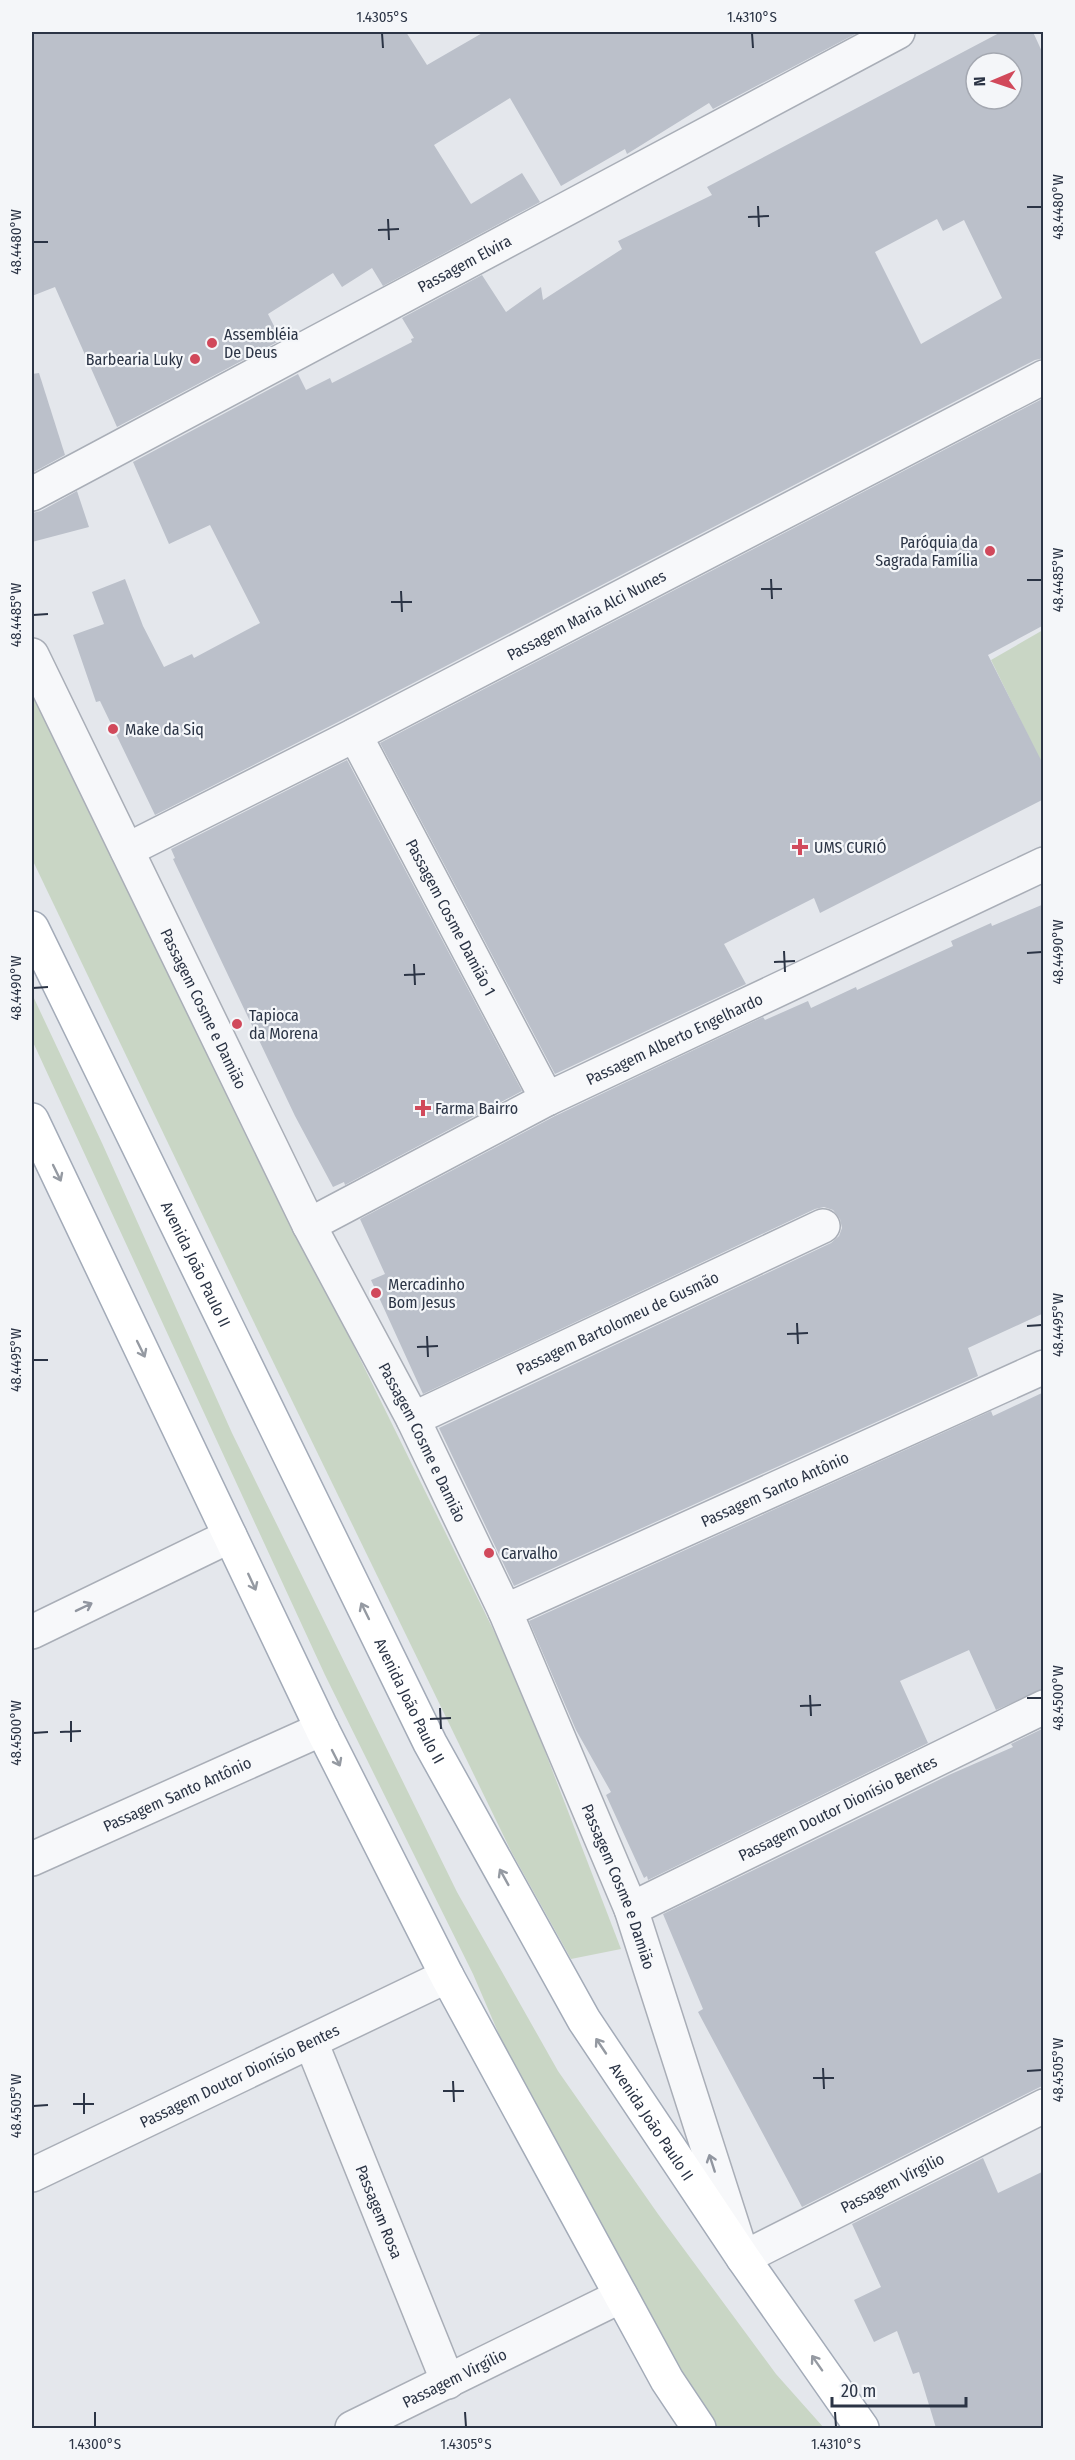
<svg xmlns="http://www.w3.org/2000/svg" width="1075" height="2460" font-family="'Fira Sans Condensed',sans-serif">
	<style>
		.green { fill: #c9d6c5 }
		.building { fill: #bbc0ca; fill-rule: evenodd }
		.lines { fill: none; stroke-linecap: round; stroke-linejoin: round }
		.minor-casing { stroke: #a9aeb7; stroke-width: 36 }
		.major-casing { stroke: #a3abb8; stroke-width: 36 }
		.minor { stroke: #f7f8fa; stroke-width: 33 }
		.major { stroke: #fff; stroke-width: 33 }
		.oneway { stroke: #959aa2 }
		.oneway2 { stroke: #9196a0 }
		.ticks { fill: none; stroke: #2b3445; stroke-width: 2 }
		.poi-dot { fill: #d1495b; stroke: #f4f6f9; stroke-width: 2 }
		.labels { text-anchor: middle; dominant-baseline: central; stroke-width: 4.5; stroke-linejoin: round; paint-order: stroke }
		.street-label { font-size: 16px; fill: #2b3445; stroke: #f4f6f9 }
		.poi-label { font-size: 16px; fill: #2b3445; stroke: #f4f6f9; text-anchor: start }
		.neatline { fill: none; stroke: #2b3445; stroke-width: 2 }
		.ticks-label { font-size: 15px; text-anchor: middle; fill: #2b3445 }
	</style>
	<rect width="100%" height="100%" fill="#e4e7ec"/>
	<g class="green">
		<polygon points="1043,630 1043,766 991,660"/>
		<polygon points="32,692 516,1676 621,1949 571,1959 512,1853 247,1308 32,859"/>
		<polygon points="32,994 102,1143 232,1433 457,1892 558,2071 658,2214 776,2374 824,2428 717,2428 674,2372 507,2053 473,1974 325,1675 32,1040"/>
	</g>
	<g class="building">
		<polygon points="32,32 406,32 427,65 484,32 859,32 713,109 709,103 627,154 625,149 561,186 510,98 434,145 471,204 522,173 540,202 383,286 372,268 342,287 333,273 268,314 281,340 117,427 55,287 32,296"/>
		<path d="M1001,32H1033L1044,56V358L1035,360L346,718L155,815L100,701L96,702L73,635L104,624L92,592L125,579L143,626L164,667L192,654L194,658L260,623L210,525L169,544L133,462L298,374L306,390L330,378L332,383L412,342L411,339L414,338L402,318L482,275L506,312L541,287L543,300L622,249L618,241L712,195L707,187ZM976,63H1012V99H976ZM937,219L943,231L964,220L1002,298L921,344L875,252Z"/>
		<polygon points="39,373 65,455 32,473 32,374"/>
		<polygon points="1044,398 1044,625 988,655 1044,766 1044,799 820,913 814,898 724,944 746,984 555,1074 380,743"/>
		<polygon points="77,491 89,527 32,542 32,513 41,511"/>
		<polygon points="347,760 522,1091 345,1185 344,1182 333,1187 295,1116 218,954 173,859 175,858 171,849"/>
		<polygon points="1044,904 1044,1313 968,1348 978,1376 514,1586 439,1428 831,1243 839,1236 842,1228 840,1219 833,1210 824,1207 815,1209 423,1394 371,1280 385,1274 360,1219 555,1116 763,1017 765,1020 808,1001 811,1008 856,987 857,990 953,946 951,941 991,923 992,926"/>
		<polygon points="1044,1392 1044,1689 996,1710 969,1650 900,1681 928,1743 648,1880 647,1876 644,1878 606,1795 611,1792 576,1730 529,1621 991,1411 993,1416"/>
		<polygon points="1044,1728 1044,2085 802,2207 698,2012 703,2009 663,1914 951,1774 1013,1747 1011,1744"/>
		<polygon points="983,2158 998,2193 1044,2171 1044,2428 936,2428 919,2372 913,2374 897,2331 874,2342 854,2300 881,2287 852,2224"/>
	</g>
	<g class="lines">
		<defs>
			<g id="minor">
				<path id="s1" d="M32,494L898,32"/>
				<path id="s2" d="M32,655L309,1225L413,1419L505,1611L631,1909L743,2258L1044,2106"/>
				<path id="s3" d="M355,735L547,1099"/>
				<path id="s4" d="M127,850L355,735L1044,377"/>
				<path id="s5" d="M309,1225L547,1099L1044,864"/>
				<path id="s6" d="M413,1419L823,1226"/>
				<path id="s7" d="M505,1611L1044,1367"/>
				<polyline points="32,1632 230,1536"/>
				<path id="s8" d="M32,1859L322,1729"/>
				<path id="s9" d="M631,1909L1044,1707"/>
				<path id="s10" d="M311,2042L448,2382"/>
				<path id="s11" d="M32,2175L447,1976"/>
				<path id="s12" d="M352,2428L621,2296"/>
			</g>
			<g id="major">
				<path id="s13" d="M32,928L430,1743L584,2020L743,2258L862,2428"/>
				<polyline points="32,1120 322,1729 447,1976 667,2380 699,2428"/>
			</g>
		</defs>
		<use href="#minor" class="minor-casing"/>
		<use href="#major" class="major-casing"/>
		<use href="#minor" class="minor"/>
		<use href="#major" class="major"/>
	</g>
	<defs><path id="oneway-shaft" d="M-6 0H5M1.5-3L5.5 0L1.5 3" fill="none" stroke-width="1.6" stroke-linecap="round" stroke-linejoin="round" transform="scale(1.5)"/></defs>
	<g class="oneway">
		<use href="#oneway-shaft" transform="translate(57 1173) rotate(64)"/>
		<use href="#oneway-shaft" transform="translate(141 1349) rotate(64)"/>
		<use href="#oneway-shaft" transform="translate(252 1582) rotate(65)"/>
		<use href="#oneway-shaft" transform="translate(365 1611) rotate(-116)"/>
		<use href="#oneway-shaft" transform="translate(336 1758) rotate(63)"/>
		<use href="#oneway-shaft" transform="translate(504 1877) rotate(-119)"/>
		<use href="#oneway-shaft" transform="translate(601 2046) rotate(-124)"/>
		<use href="#oneway-shaft" transform="translate(817 2363) rotate(-125)"/>
	</g>
	<g class="oneway2">
		<use href="#oneway-shaft" transform="translate(84 1607) rotate(-26)"/>
		<use href="#oneway-shaft" transform="translate(712 2163) rotate(-108)"/>
	</g>
	<path class="ticks" d="M382,33L383,48M752,33L753,48M758,206L759,227M1027,207H1042M748,217L769,216M388,219L389,240M378,230L399,229M33,242H48M771,579L772,599M1027,580H1042M761,589H782M401,591L402,612M391,602H412M33,615L48,614M784,951L785,972M1027,953L1042,952M774,962L795,961M414,964L415,985M404,975L425,974M33,988L48,987M797,1323L798,1344M1027,1326L1042,1325M787,1334L808,1333M427,1336L428,1357M417,1347L438,1346M33,1360H48M810,1695L811,1716M1027,1698H1042M800,1706L821,1705M440,1708L441,1729M430,1719L451,1718M71,1721V1742M60,1732L81,1731M33,1733L48,1732M823,2068L824,2089M1027,2071L1042,2070M813,2078H834M453,2081L454,2102M443,2091H464M84,2093V2114M73,2104H94M33,2106L48,2105M95,2412V2427M465,2412L466,2427M835,2412L836,2427"/>
	<g class="poi-dot">
		<circle cx="212" cy="343" r="6"/>
		<circle cx="195" cy="359" r="6"/>
		<circle cx="990" cy="551" r="6"/>
		<circle cx="113" cy="729" r="6"/>
		<path d="M797 838h6v6h6v6h-6v6h-6v-6h-6v-6h6z"/>
		<circle cx="237" cy="1024" r="6"/>
		<path d="M420 1099h6v6h6v6h-6v6h-6v-6h-6v-6h6z"/>
		<circle cx="376" cy="1293" r="6"/>
		<circle cx="489" cy="1553" r="6"/>
	</g>
	<g class="labels">
		<g class="street-label">
			<text stroke="none"><textPath href="#s1" startOffset="490">Passagem Elvira</textPath></text>
			<text stroke="none"><textPath href="#s4" startOffset="516">Passagem Maria Alci Nunes</textPath></text>
			<text stroke="none"><textPath href="#s3" startOffset="206">Passagem Cosme Damião 1</textPath></text>
			<text stroke="none"><textPath href="#s2" startOffset="393">Passagem Cosme e Damião</textPath></text>
			<text stroke="none"><textPath href="#s5" startOffset="410">Passagem Alberto Engelhardo</textPath></text>
			<text stroke="none"><textPath href="#s13" startOffset="374">Avenida João Paulo II</textPath></text>
			<text stroke="none"><textPath href="#s6" startOffset="226">Passagem Bartolomeu de Gusmão</textPath></text>
			<text stroke="none"><textPath href="#s2" startOffset="879">Passagem Cosme e Damião</textPath></text>
			<text stroke="none"><textPath href="#s7" startOffset="296">Passagem Santo Antônio</textPath></text>
			<text stroke="none"><textPath href="#s13" startOffset="860">Avenida João Paulo II</textPath></text>
			<text stroke="none"><textPath href="#s8" startOffset="159">Passagem Santo Antônio</textPath></text>
			<text stroke="none"><textPath href="#s9" startOffset="230">Passagem Doutor Dionísio Bentes</textPath></text>
			<text stroke="none"><textPath href="#s2" startOffset="1365">Passagem Cosme e Damião</textPath></text>
			<text stroke="none"><textPath href="#s11" startOffset="230">Passagem Doutor Dionísio Bentes</textPath></text>
			<text stroke="none"><textPath href="#s13" startOffset="1346">Avenida João Paulo II</textPath></text>
			<text stroke="none"><textPath href="#s2" startOffset="1924">Passagem Virgílio</textPath></text>
			<text stroke="none"><textPath href="#s10" startOffset="183">Passagem Rosa</textPath></text>
			<text stroke="none"><textPath href="#s12" startOffset="114">Passagem Virgílio</textPath></text>
		</g>
		<g class="poi-label">
			<text x="224" y="334">Assembléia<tspan x="224" dy="18">De Deus</tspan></text>
			<text x="183" y="359" text-anchor="end">Barbearia Luky</text>
			<text x="978" y="542" text-anchor="end">Paróquia da<tspan x="978" dy="18">Sagrada Família</tspan></text>
			<text x="125" y="729">Make da Siq</text>
			<text x="814" y="847">UMS CURIÓ</text>
			<text x="249" y="1015">Tapioca<tspan x="249" dy="18">da Morena</tspan></text>
			<text x="435" y="1108">Farma Bairro</text>
			<text x="388" y="1284">Mercadinho<tspan x="388" dy="18">Bom Jesus</tspan></text>
			<text x="501" y="1553">Carvalho</text>
		</g>
	</g>
	<rect width="1075" height="2460" fill="none" stroke="#f4f6f9" stroke-width="66"/>
	<g transform="translate(994 81) rotate(268)"><circle r="28" fill="#f4f6f9" stroke="#a4a8b1" stroke-width="1.5"/>
	<path d="M0-4.5L10 22L0 15L-10 22Z" fill="#d1495b"/>
	<text y="-9" font-size="16" font-weight="bold" text-anchor="middle" fill="#2b3445">N</text>
	</g>
	<path d="M832 2397v9h134v-9" fill="none" stroke="#2b3445" stroke-width="3"/>
	<text x="841" y="2397" font-size="18" fill="#2b3445" stroke="#f4f6f9" stroke-width="4.5" paint-order="stroke">20 m</text>
	<rect x="33" y="33" width="1009" height="2394" class="neatline"/>
	<g class="ticks-label">
		<text x="382" y="22">1.4305°S</text>
		<text x="752" y="22">1.4310°S</text>
		<text transform="translate(1058 207) rotate(-90)" y="5">48.4480°W</text>
		<text transform="translate(16 242) rotate(-90)" y="5">48.4480°W</text>
		<text transform="translate(1058 580) rotate(-90)" y="5">48.4485°W</text>
		<text transform="translate(16 615) rotate(-90)" y="5">48.4485°W</text>
		<text transform="translate(1058 952) rotate(-90)" y="5">48.4490°W</text>
		<text transform="translate(16 988) rotate(-90)" y="5">48.4490°W</text>
		<text transform="translate(1058 1325) rotate(-90)" y="5">48.4495°W</text>
		<text transform="translate(16 1360) rotate(-90)" y="5">48.4495°W</text>
		<text transform="translate(1058 1698) rotate(-90)" y="5">48.4500°W</text>
		<text transform="translate(16 1733) rotate(-90)" y="5">48.4500°W</text>
		<text transform="translate(1058 2070) rotate(-90)" y="5">48.4505°W</text>
		<text transform="translate(16 2106) rotate(-90)" y="5">48.4505°W</text>
		<text x="95" y="2449">1.4300°S</text>
		<text x="466" y="2449">1.4305°S</text>
		<text x="836" y="2449">1.4310°S</text>
	</g>
</svg>
